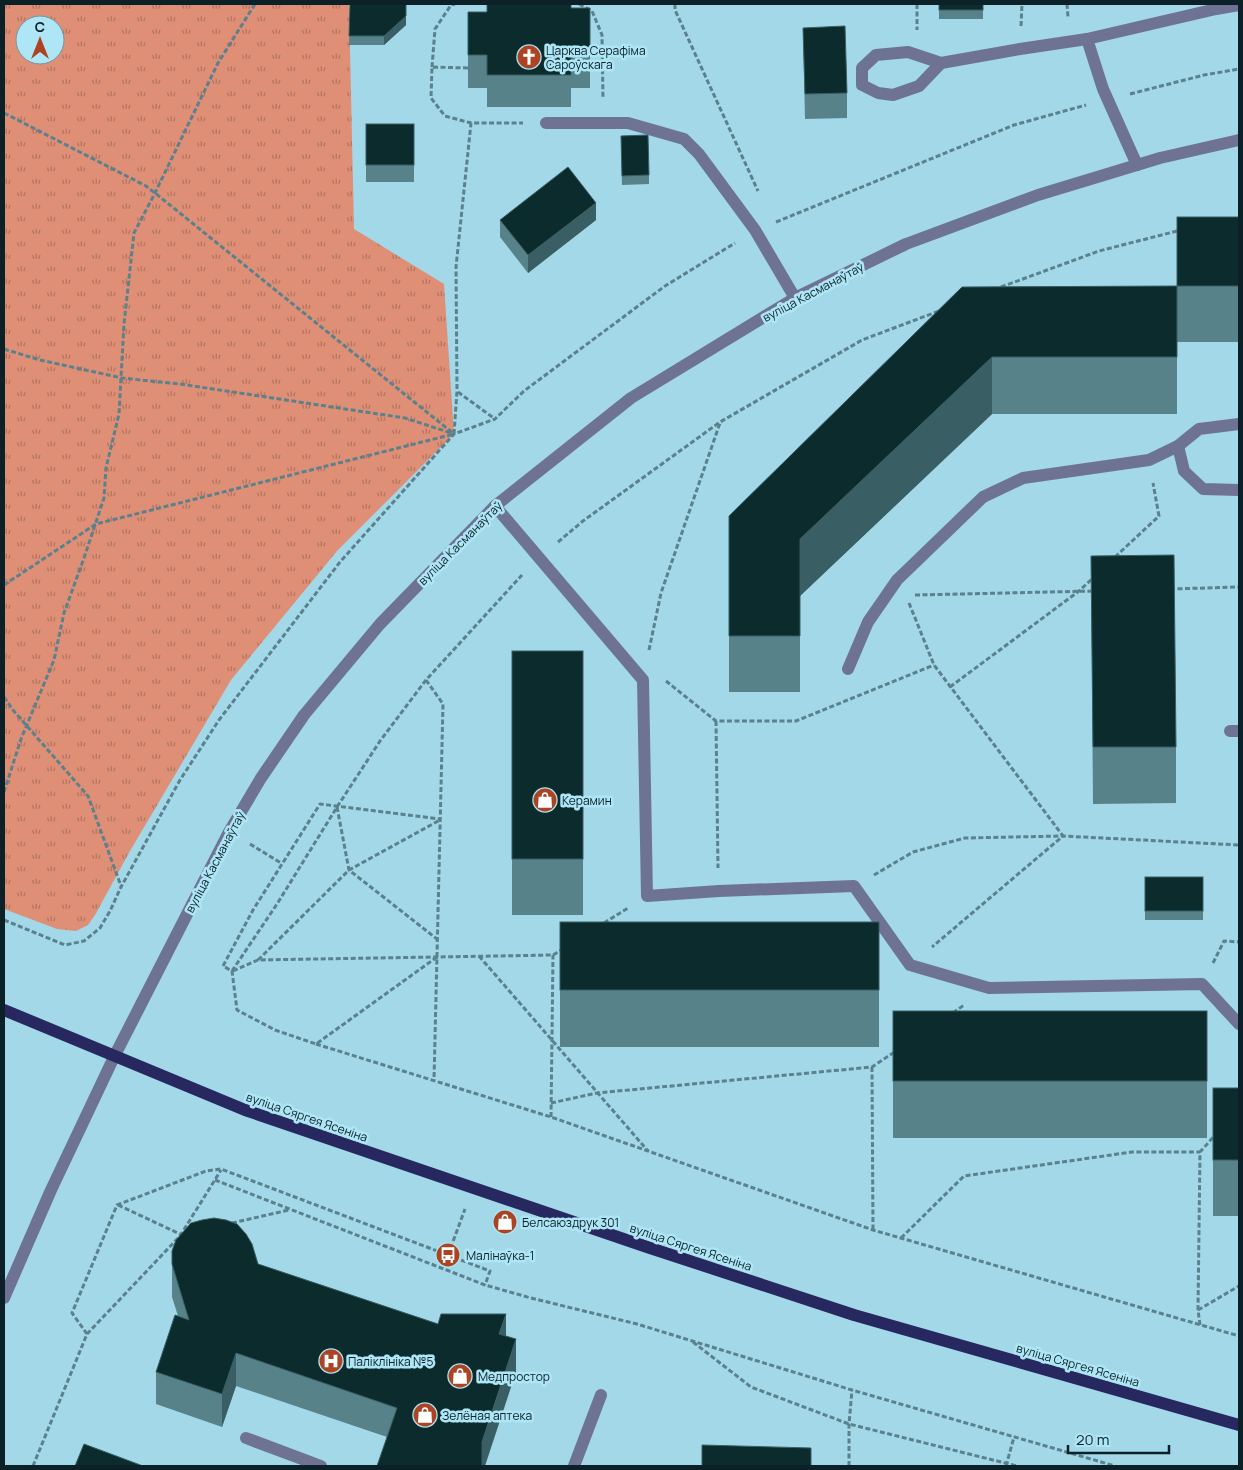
<svg xmlns="http://www.w3.org/2000/svg" width="1243" height="1470" font-family="Manrope,sans-serif">
	<style>
		.grass { fill: url(#grass-tufts); fill-rule: evenodd }
		.lines { fill: none; stroke-linecap: round; stroke-linejoin: round }
		.path { stroke: #5a818c; stroke-width: 3; stroke-dasharray: 5 2.5; stroke-linecap: butt }
		.minor { stroke: #6e7394; stroke-width: 12 }
		.major { stroke: #26285f; stroke-width: 12 }
		.wall { fill: #57828a }
		.shaded-wall { fill: #395f64 }
		.building { fill: #0c2b2c; stroke: #395f64 }
		.labels { text-anchor: middle; dominant-baseline: central; stroke-width: 5; stroke-linejoin: round; paint-order: stroke }
		.poi-label { font-size: 12px; fill: #0b2127; stroke: #afe6f6; text-anchor: start }
		.street-label { font-size: 12px; fill: #0b2127; stroke: #afe6f6 }
	</style>
	<defs>
		<pattern id="grass-tufts" width="24" height="20" patternUnits="userSpaceOnUse" patternTransform="scale(1.25)"><rect width="24" height="20" fill="#df8f76"/><path d="M3 7l-1-3M5 7V3M7 7l1-3M15 17l-1-3M17 17v-4M19 17l1-3" fill="none" stroke="#b37461"/></pattern>
	</defs>
	<rect width="100%" height="100%" fill="#a2d8e8"/>
	<path class="grass" d="M4,4H349L354,229L444,284L454,434L337,551L231,680L130,851L95,915L88,925L76,931L57,929L4,909ZM25,25H55V55H25Z"/>
	<g class="lines">
		<g class="path">
			<polyline points="579,4 592,11 602,35 603,99"/>
			<polyline points="675,4 675,10 758,191"/>
			<polyline points="917,4 917,30"/>
			<polyline points="1067,4 1068,17"/>
			<polyline points="1021,26 1022,4"/>
			<polyline points="432,67 435,29 451,5 455,4"/>
			<polyline points="468,68 432,67 431,98 445,116 471,123"/>
			<polyline points="1130,94 1204,75 1239,69"/>
			<polyline points="4,113 146,186 155,193 454,434"/>
			<polyline points="776,222 1014,125 1086,105"/>
			<polyline points="1001,287 1099,251 1181,230"/>
			<polyline points="4,349 40,360 122,378 180,384 405,418 451,433"/>
			<polyline points="458,392 495,419"/>
			<polyline points="454,434 457,391 456,267 471,123 523,123"/>
			<polyline points="558,542 583,521 720,422 862,340 939,311"/>
			<polyline points="1115,557 1159,516 1153,483"/>
			<polyline points="4,585 96,524 454,434"/>
			<polyline points="1170,589 1239,587"/>
			<polyline points="915,595 1094,591"/>
			<polyline points="909,603 934,665 1063,836 932,947"/>
			<polyline points="649,650 661,593 720,423"/>
			<polyline points="426,680 443,704 434,1080"/>
			<polyline points="666,681 716,721 796,721 934,665"/>
			<polyline points="950,687 1079,591 1093,578"/>
			<polyline points="4,697 13,710 88,796 121,886"/>
			<polyline points="716,721 718,868"/>
			<polyline points="4,792 21,739 54,660 64,613 84,558 104,498 106,468 119,414 124,324 134,233 155,193 218,63 255,4"/>
			<polyline points="337,807 349,870 437,939"/>
			<polyline points="250,844 281,863"/>
			<polyline points="874,875 913,852 965,838 1063,836 1239,845"/>
			<polyline points="4,920 65,945 84,941 100,928 110,911 121,887 180,780 219,720 340,562 454,434 495,419 524,391 665,286 735,243"/>
			<polyline points="604,923 628,908"/>
			<polyline points="479,956 648,1151"/>
			<polyline points="437,957 316,1044 275,1030 237,1010 232,971 223,966 253,910 320,804 440,819"/>
			<polyline points="258,960 349,870 440,820"/>
			<polyline points="1213,963 1224,941 1239,942"/>
			<polyline points="232,971 277,904 337,807 380,741 426,680 522,575"/>
			<polyline points="233,971 258,960 553,955 563,949"/>
			<polyline points="953,1013 964,1005"/>
			<polyline points="316,1044 551,1117 873,1230 1239,1336"/>
			<polyline points="872,1067 873,1230"/>
			<polyline points="551,1103 597,1093 872,1067 896,1051"/>
			<polyline points="551,1117 553,955"/>
			<polyline points="215,1180 485,1285 531,1298 637,1324 852,1390 1115,1466"/>
			<polyline points="118,1205 182,1235"/>
			<polyline points="232,1223 289,1210"/>
			<polyline points="901,1238 964,1176 1132,1152 1200,1152"/>
			<polyline points="448,1255 465,1209"/>
			<polyline points="1198,1310 1239,1286"/>
			<polyline points="1200,1325 1198,1310 1200,1152 1216,1134"/>
			<polyline points="87,1334 72,1313 117,1205 206,1171 221,1169 490,1271 485,1285"/>
			<polyline points="693,1342 751,1387 849,1424 1017,1466"/>
			<polyline points="33,1466 87,1334 180,1236 221,1170"/>
			<polyline points="849,1466 849,1424 852,1390"/>
			<polyline points="1006,1466 1014,1437"/>
		</g>
		<g class="minor">
			<polyline points="941,63 919,86 893,95 878,93 862,85 862,68 876,55 908,52 941,63 1020,49 1087,39"/>
			<polyline points="546,123 628,123 684,139 699,154 755,230 795,298"/>
			<polyline points="1137,165 1103,89 1087,39 1216,9 1239,5"/>
			<polyline points="1178,446 1184,471 1203,489 1239,490"/>
			<polyline points="495,506 643,680 647,896 719,891 854,886 910,965 989,988 1202,984 1239,1024"/>
			<polyline points="848,669 868,622 897,580 983,497 1023,478 1149,460 1178,446 1199,429 1239,424"/>
			<polyline points="1230,731 1239,731"/>
			<polyline points="4,1298 51,1190 114,1057 229,832 261,778 304,715 380,624 495,506 631,398 795,298 906,244 1038,195 1160,158 1239,140"/>
			<polyline points="246,1438 321,1466"/>
			<polyline points="574,1466 601,1395"/>
		</g>
		<polyline class="major" points="4,1010 245,1110 647,1247 854,1315 1239,1425"/>
	</g>
	<g class="wall">
		<polygon points="350,4 406,25 384,45 349,45"/>
		<rect x="939" y="4" width="44" height="15"/>
		<polygon points="571,8 590,8 590,88 571,88 571,107 487,107 487,88 468,88 468,12 487,12"/>
		<polygon points="803,28 847,93 847,118 805,119"/>
		<rect x="366" y="124" width="48" height="58"/>
		<polygon points="621,145 649,175 649,184 622,185"/>
		<polygon points="1239,217 1239,342 1177,342 1177,414 992,414 800,596 800,692 729,692 729,516 962,287 1177,286"/>
		<polygon points="500,220 596,220 528,273 500,237"/>
		<polygon points="1091,556 1176,747 1176,803 1093,804"/>
		<rect x="512" y="651" width="71" height="264"/>
		<rect x="1145" y="877" width="58" height="43"/>
		<rect x="560" y="922" width="319" height="125"/>
		<rect x="893" y="1011" width="314" height="127"/>
		<rect x="1213" y="1088" width="26" height="128"/>
		<polygon points="172,1251 258,1264 438,1324 506,1336 516,1372 387,1437 236,1386 222,1427 156,1404 156,1372 178,1316 172,1297"/>
	</g>
	<g class="shaded-wall">
		<polygon points="406,4 406,25 384,45 384,36"/>
		<polygon points="596,203 596,220 528,273 528,255"/>
		<polygon points="992,357 992,414 800,596 800,539"/>
		<polygon points="506,1314 506,1347 499,1334"/>
		<polygon points="516,1339 516,1372 485,1466 482,1466 482,1442"/>
		<polygon points="236,1353 236,1386 222,1427 222,1394"/>
	</g>
	<g class="building">
		<polygon points="350,4 406,4 406,16 384,36 349,36"/>
		<polygon points="487,4 571,4 571,8 590,8 590,55 571,55 571,75 487,75 487,55 468,55 468,12 487,12"/>
		<rect x="939" y="4" width="44" height="6"/>
		<polygon points="845,26 847,93 805,94 803,28"/>
		<rect x="366" y="124" width="48" height="41"/>
		<polygon points="648,135 649,175 622,176 621,136"/>
		<polygon points="568,167 596,203 528,255 500,220"/>
		<rect x="1177" y="217" width="62" height="69"/>
		<polygon points="1177,286 1177,357 992,357 800,539 800,636 729,636 729,516 962,287"/>
		<polygon points="1174,555 1176,747 1093,747 1091,556"/>
		<rect x="512" y="651" width="71" height="208"/>
		<rect x="1145" y="877" width="58" height="34"/>
		<rect x="560" y="922" width="319" height="68"/>
		<rect x="893" y="1011" width="314" height="70"/>
		<rect x="1213" y="1088" width="26" height="72"/>
		<polygon points="214,1218 226,1220 237,1224 246,1234 252,1244 258,1264 438,1324 441,1314 506,1314 499,1334 516,1339 482,1442 482,1466 377,1466 397,1408 236,1353 222,1394 156,1372 175,1315 189,1320 172,1264 172,1251 176,1240 191,1223 202,1220"/>
		<polygon points="84,1444 143,1466 75,1466"/>
		<polygon points="702,1445 811,1448 811,1466 702,1466"/>
	</g>
	<defs>
		<symbol id="church-disc" viewBox="-11 -11 22 22"><circle r="9.5" fill="#ac4423" stroke="#afe6f6"/><path d="M-1.2-6h2.4v3.5h3.3v2.4h-3.3V6h-2.4V-.1h-3.3v-2.4h3.3Z" fill="#fff"/></symbol>
		<symbol id="shop-disc" viewBox="-11 -11 22 22"><circle r="9.5" fill="#ac4423" stroke="#afe6f6"/><path d="M-5-2.5h2.3a2.7 3.5 0 0 1 5.4 0H5L5.5 6h-11ZM-1.5-2.5h3a1.5 2.3 0 0 0-3 0Z" fill="#fff"/></symbol>
		<symbol id="bus-disc" viewBox="-11 -11 22 22"><circle r="9.5" fill="#ac4423" stroke="#afe6f6"/><path d="M-5-6H5V4H4V6H2V4H-2V6H-4V4H-5ZM-3.5-4V0h7V-4ZM-3.5 1.2v1.5H-2V1.2ZM2 1.2v1.5H3.5V1.2Z" fill="#fff"/></symbol>
		<symbol id="hospital-disc" viewBox="-11 -11 22 22"><circle r="9.5" fill="#ac4423" stroke="#afe6f6"/><path d="M-5-5h3v3.5h4V-5h3V5h-3V1.5h-4V5h-3Z" fill="#fff"/></symbol>
	</defs>
	<g fill-rule="evenodd">
		<use href="#church-disc" x="515" y="43" width="28" height="28"/>
		<use href="#shop-disc" x="531" y="786" width="28" height="28"/>
		<use href="#shop-disc" x="491" y="1208" width="28" height="28"/>
		<use href="#bus-disc" x="434" y="1241" width="28" height="28"/>
		<use href="#hospital-disc" x="317" y="1347" width="28" height="28"/>
		<use href="#shop-disc" x="446" y="1362" width="28" height="28"/>
		<use href="#shop-disc" x="411" y="1401" width="28" height="28"/>
	</g>
	<g class="labels">
		<g class="poi-label">
			<text x="546" y="50">Царква Серафіма<tspan x="546" dy="14">Сароўскага</tspan></text>
			<text x="562" y="800">Керамин</text>
			<text x="522" y="1222">Белсаюздрук 301</text>
			<text x="466" y="1255">Малінаўка-1</text>
			<text x="348" y="1361">Паліклініка №5</text>
			<text x="478" y="1376">Медпростор</text>
			<text x="442" y="1415">Зелёная аптека</text>
		</g>
		<g class="street-label">
			<text transform="translate(813 292) rotate(-28)">вуліца Касманаўтаў</text>
			<text transform="translate(460 543) rotate(-45)">вуліца Касманаўтаў</text>
			<text transform="translate(215 862) rotate(-62)">вуліца Касманаўтаў</text>
			<text transform="translate(307 1117) rotate(19)">вуліца Сяргея Ясеніна</text>
			<text transform="translate(691 1247) rotate(18)">вуліца Сяргея Ясеніна</text>
			<text transform="translate(1078 1365) rotate(16)">вуліца Сяргея Ясеніна</text>
		</g>
	</g>
	<rect width="1243" height="1470" fill="none" stroke="#0b2127" stroke-width="10"/>
	<g transform="translate(40 40)"><circle r="24" fill="#afe6f6" stroke="#6d97a3"/>
	<path d="M0-4L9 19L0 12L-9 19Z" fill="#ac4423"/>
	<text y="-8" font-size="14" font-weight="bold" text-anchor="middle" fill="#0b2127">С</text>
	</g>
	<path d="M1068 1445v8h101v-8" fill="none" stroke="#0b2127" stroke-width="2.5"/>
	<text x="1076" y="1445" font-size="15" fill="#0b2127" stroke="#afe6f6" stroke-width="4" paint-order="stroke">20 m</text>
</svg>
